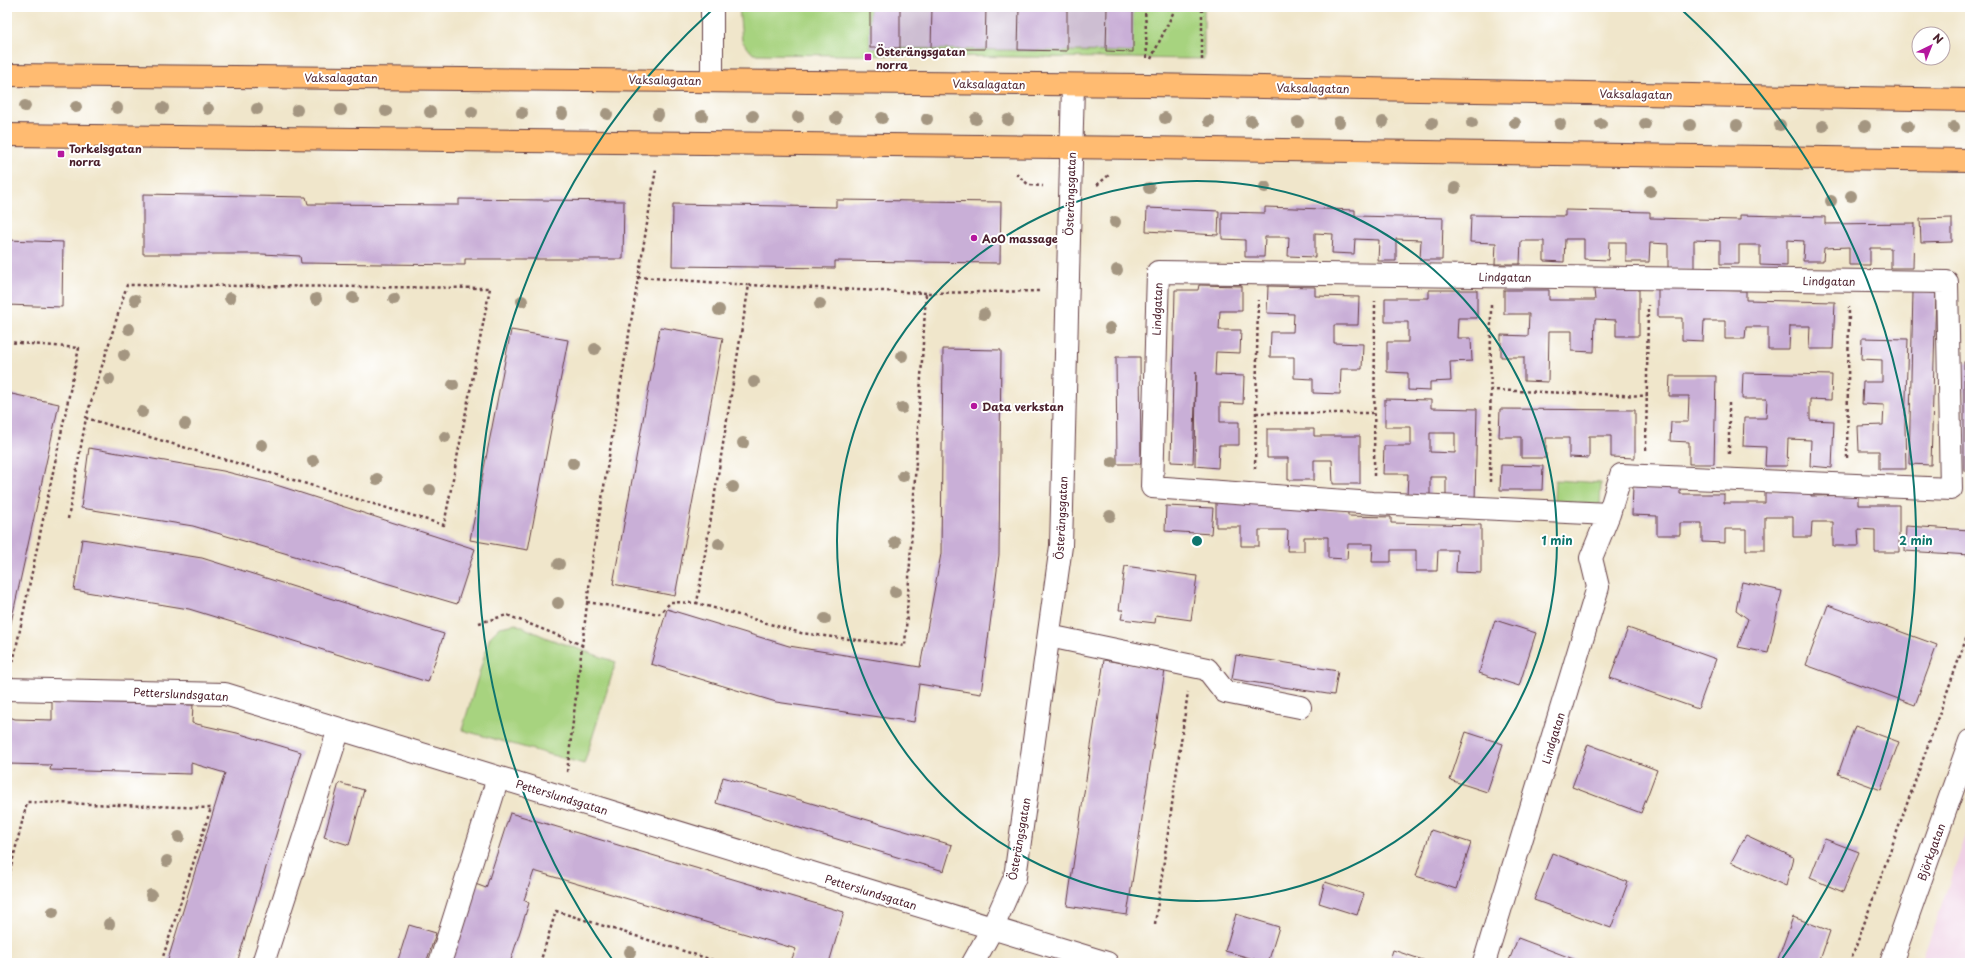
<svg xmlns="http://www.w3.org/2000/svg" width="1977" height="970" font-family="'Playpen Sans',sans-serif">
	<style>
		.built { fill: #efd0e5 }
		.industrial { fill: #cdbed2 }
		.green { fill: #a7d37f; stroke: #787955 }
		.building { fill: #c9afd7; fill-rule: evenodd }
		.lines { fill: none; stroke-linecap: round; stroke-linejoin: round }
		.minor-casing { stroke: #633d43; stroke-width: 24 }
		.major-casing { stroke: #633d43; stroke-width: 24 }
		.path { stroke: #633d43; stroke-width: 2.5; stroke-dasharray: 3 3; stroke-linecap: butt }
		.minor { stroke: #fff; stroke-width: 22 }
		.major { stroke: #ffbb71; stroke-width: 22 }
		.tree { fill: #a49681 }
		.ring { fill: none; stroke: #0f766e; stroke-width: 2 }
		.poi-dot { fill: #b5179e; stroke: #fff; stroke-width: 1.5 }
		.labels { text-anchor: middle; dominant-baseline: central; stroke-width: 4; stroke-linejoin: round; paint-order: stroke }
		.poi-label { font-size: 11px; font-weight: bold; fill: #4a1f2b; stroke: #fff; text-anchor: start }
		.street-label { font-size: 11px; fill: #4a1f2b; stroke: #fff }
		.centre { fill: #0f766e; stroke: #fff; stroke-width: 2 }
		.ring-label { font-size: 12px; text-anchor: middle; font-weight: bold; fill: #0f766e; stroke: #fff; stroke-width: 4; stroke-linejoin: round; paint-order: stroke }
	</style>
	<rect width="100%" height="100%" fill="#fff"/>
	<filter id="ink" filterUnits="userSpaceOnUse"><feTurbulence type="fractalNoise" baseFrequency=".025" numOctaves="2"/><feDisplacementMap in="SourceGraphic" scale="8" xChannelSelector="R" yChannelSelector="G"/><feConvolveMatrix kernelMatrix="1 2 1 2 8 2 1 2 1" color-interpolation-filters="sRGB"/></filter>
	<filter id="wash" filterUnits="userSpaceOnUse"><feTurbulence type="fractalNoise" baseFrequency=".012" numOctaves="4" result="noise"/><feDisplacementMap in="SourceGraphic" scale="16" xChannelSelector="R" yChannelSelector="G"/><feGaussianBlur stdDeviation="0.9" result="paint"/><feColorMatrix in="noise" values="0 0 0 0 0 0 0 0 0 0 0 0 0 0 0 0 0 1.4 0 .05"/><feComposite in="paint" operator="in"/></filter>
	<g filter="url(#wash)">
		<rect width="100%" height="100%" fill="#f0e6cb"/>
		<polygon class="built" points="1970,824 1970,963 1921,963"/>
		<polygon class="industrial" points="870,7 1133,7 1133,52 870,48"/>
		<g class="green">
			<polygon points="739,7 870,7 870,48 1132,52 1133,7 1204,7 1204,59 753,54 742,41"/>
			<polygon points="1555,480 1601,483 1600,505 1554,502"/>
			<polygon points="516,624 547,638 616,662 584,764 462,730 490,637 500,627"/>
		</g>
		<g id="blocks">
			<g class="building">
				<rect x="870" y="7" width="30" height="41"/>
				<polygon points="932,7 986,7 985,49 931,49"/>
				<polygon points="1019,7 1067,7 1067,51 1018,50"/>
				<polygon points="1107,7 1133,7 1133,52 1106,51"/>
				<polygon points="143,194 306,197 308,204 459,205 459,199 624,201 623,259 465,259 465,265 301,263 300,256 262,254 143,254"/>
				<polygon points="836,200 1001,202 1000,263 835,261 835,268 672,266 673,204 836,207"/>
				<polygon points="1265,207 1355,210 1355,216 1443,218 1442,260 1420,260 1421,240 1396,239 1396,261 1378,261 1379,240 1355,239 1354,254 1332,253 1333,234 1315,233 1315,257 1288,256 1289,237 1265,237 1264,257 1245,257 1245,240 1222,239 1222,212 1265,213"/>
				<polygon points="1147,208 1219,211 1218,235 1146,231"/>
				<polygon points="1565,210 1650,212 1650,218 1740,220 1740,215 1825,217 1825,224 1914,223 1913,268 1891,268 1891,248 1870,248 1870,265 1849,265 1849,247 1824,248 1823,261 1803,261 1804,241 1787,240 1787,266 1760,265 1760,245 1739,245 1739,264 1720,264 1720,241 1694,240 1694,270 1668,269 1668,244 1650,243 1649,262 1626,262 1626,242 1609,242 1608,260 1584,259 1584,239 1565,239 1564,262 1544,261 1544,241 1521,241 1520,264 1495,264 1496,243 1470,242 1471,215 1565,216"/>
				<polygon points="1952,218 1952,242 1921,243 1920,219"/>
				<polygon points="7,240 63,242 62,307 7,305"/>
				<polygon points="1199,285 1242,286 1242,311 1220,311 1219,330 1241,330 1240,353 1216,352 1215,375 1244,376 1243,404 1220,403 1220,422 1239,422 1239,445 1219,445 1218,468 1195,466 1196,372 1193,463 1171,462 1175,290 1198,290"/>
				<polygon points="1268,286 1315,287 1315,296 1359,297 1358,325 1334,325 1334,343 1363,344 1362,369 1341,369 1340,394 1313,393 1313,379 1294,378 1294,357 1270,357 1271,332 1293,332 1294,314 1267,313"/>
				<polygon points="1594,289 1639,289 1639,336 1616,336 1616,320 1595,319 1594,352 1572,351 1572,331 1549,331 1548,382 1524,381 1524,357 1501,357 1501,335 1528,336 1529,314 1504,314 1504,290 1549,290 1549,300 1595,300"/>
				<polygon points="1658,289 1746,291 1746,300 1835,302 1833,349 1809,349 1810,326 1790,326 1789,349 1768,349 1768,327 1746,327 1745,339 1725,339 1725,321 1704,321 1703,341 1682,340 1682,318 1658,318"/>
				<polygon points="1429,290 1477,290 1477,318 1458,318 1457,338 1471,338 1472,361 1450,362 1451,381 1430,382 1430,391 1408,390 1408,373 1387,372 1387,342 1408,342 1408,322 1385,322 1385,298 1429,298"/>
				<polygon points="1913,292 1936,293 1931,465 1909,464"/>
				<polygon points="660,327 723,338 675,596 613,584"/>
				<polygon points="511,330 568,340 528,550 470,540"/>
				<polygon points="1862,338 1908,339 1905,426 1906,469 1879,469 1879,451 1859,451 1858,426 1883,425 1884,405 1862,404 1863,382 1882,382 1882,360 1861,359"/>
				<polygon points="943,349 1001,350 999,555 981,694 919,684 914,722 776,702 651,664 667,609 789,646 920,667 941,554"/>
				<polygon points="1116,357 1140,357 1141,464 1117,464"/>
				<rect x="1964" y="362" width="6" height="109"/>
				<polygon points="1743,373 1832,375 1831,400 1810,399 1810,420 1834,421 1832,468 1810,466 1811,440 1788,439 1787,466 1765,466 1766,447 1743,446 1744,418 1766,418 1767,399 1742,399"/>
				<polygon points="1670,376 1716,376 1714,464 1689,464 1689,442 1670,441 1671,422 1688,422 1689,396 1669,396"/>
				<polygon points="7,393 59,404 10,627 7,627"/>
				<path d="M1385,399L1431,400V408L1477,409L1475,502L1446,501V477H1430V496H1407L1408,474H1383L1384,446H1411V427H1385ZM1430,433H1455V453L1430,452Z"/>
				<polygon points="1500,409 1635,410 1635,458 1611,457 1611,436 1589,436 1589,458 1569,457 1569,438 1546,438 1546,458 1521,458 1521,437 1499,437"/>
				<polygon points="1267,429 1314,429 1314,436 1360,436 1360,484 1333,484 1332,460 1314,460 1314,480 1288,480 1288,458 1267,458"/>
				<polygon points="89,448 223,471 267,482 475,549 457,604 193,526 81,508"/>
				<polygon points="1501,465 1543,466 1542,490 1500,490"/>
				<polygon points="1633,486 1680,487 1680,494 1724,494 1724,503 1765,503 1765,490 1811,490 1811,496 1858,495 1858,505 1899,505 1899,552 1875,552 1875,530 1858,529 1859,546 1833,546 1833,522 1812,522 1811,537 1793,537 1793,517 1765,517 1765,550 1746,550 1746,529 1725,529 1725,543 1702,542 1702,523 1680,523 1680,535 1657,535 1657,516 1632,515"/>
				<polygon points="1216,496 1304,503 1304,510 1348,511 1348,516 1391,517 1391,523 1481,525 1481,573 1456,572 1457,550 1438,550 1437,571 1416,571 1416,550 1391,550 1391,562 1372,562 1373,544 1348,544 1347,559 1328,558 1328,537 1304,537 1304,551 1287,551 1288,530 1259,530 1259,546 1241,546 1241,527 1216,527"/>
				<polygon points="1166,506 1213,508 1211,534 1165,531"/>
				<polygon points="1906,526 1970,530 1970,555 1905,551"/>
				<polygon points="82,539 202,558 444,634 428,682 189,609 74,590"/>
				<polygon points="1125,566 1197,576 1191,620 1156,615 1155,623 1121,619 1123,610 1119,610"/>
				<polygon points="1742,582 1782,591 1768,653 1738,647 1748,619 1736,610"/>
				<polygon points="1828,605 1937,645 1915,705 1806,665"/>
				<polygon points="1495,620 1536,633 1519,686 1479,673"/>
				<polygon points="1628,628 1716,659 1698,709 1610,678"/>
				<polygon points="1236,655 1338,671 1334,695 1232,679"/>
				<polygon points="1104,660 1165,670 1127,915 1067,906"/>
				<polygon points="52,701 193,705 192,723 237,733 301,752 237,963 167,963 225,773 191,763 191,774 50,770 51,765 7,764 7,716 15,719 52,720"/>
				<polygon points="1855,726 1899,742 1881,790 1838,774"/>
				<polygon points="1466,732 1503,744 1487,792 1450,780"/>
				<polygon points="1588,744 1657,770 1641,813 1572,787"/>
				<polygon points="723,777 952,845 944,871 716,803"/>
				<polygon points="339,783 364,790 349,845 324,837"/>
				<polygon points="510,813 844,912 829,963 790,963 796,949 534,871 524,900 529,903 510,963 446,963 470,882 486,888"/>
				<polygon points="1431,830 1471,843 1456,889 1416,876"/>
				<polygon points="1746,835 1793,857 1786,886 1731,862"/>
				<polygon points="1825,839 1859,852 1843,892 1810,878"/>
				<polygon points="1552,853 1628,882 1611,928 1534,900"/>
				<polygon points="1325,882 1364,894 1357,915 1319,903"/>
				<polygon points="1236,914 1279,927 1268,963 1225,951"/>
				<polygon points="1793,917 1830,931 1819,963 1790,963 1778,959"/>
				<polygon points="409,925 436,933 426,963 397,963"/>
				<polygon points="1518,938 1584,963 1508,963"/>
				<polygon points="1393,950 1432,963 1389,963"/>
			</g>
		</g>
	</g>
	<g filter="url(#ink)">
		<use href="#blocks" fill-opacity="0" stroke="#633d43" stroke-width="1"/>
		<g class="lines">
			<defs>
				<g id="minor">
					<polyline points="712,7 712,81"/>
					<polyline points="1049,636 1207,669 1225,692 1300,707"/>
					<polyline points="7,689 225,694 1107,963"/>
					<polyline points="263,963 339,729"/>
					<polyline points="440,963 498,778"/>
					<polyline points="973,963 992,929 1015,877 1061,546 1073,85"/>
					<polyline points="1484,963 1598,587 1591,558 1609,514 1621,475 1951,489 1947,282 1158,272 1152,487 1373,503 1609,514"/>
					<polyline points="1891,963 1970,741"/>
				</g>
				<g id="major">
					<polyline points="7,75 1147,85 1970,100"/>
					<polyline points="7,135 1145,148 1970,160"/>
				</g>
			</defs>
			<use href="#minor" class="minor-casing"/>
			<use href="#major" class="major-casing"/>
			<g class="path">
				<polyline points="1145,7 1147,59"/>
				<polyline points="1151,59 1176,7"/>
				<polyline points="1202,60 1202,7"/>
				<polyline points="1016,174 1029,185 1043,186"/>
				<polyline points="1097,185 1109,175"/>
				<polyline points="638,277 749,285"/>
				<polyline points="926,293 749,285 697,603 801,633 905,646 926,293 1041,291"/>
				<polyline points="7,342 79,348 13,663"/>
				<polyline points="1490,390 1647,396"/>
				<polyline points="1256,413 1374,413"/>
				<polyline points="1646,450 1648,305"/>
				<polyline points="1729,454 1729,402"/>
				<polyline points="1847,458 1849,307"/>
				<polyline points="1255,469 1258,300"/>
				<polyline points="1374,476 1375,301"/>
				<polyline points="1490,482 1491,303"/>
				<polyline points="68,519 86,418 444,525 490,288 127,285 86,418"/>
				<polyline points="587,602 659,614 671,602 697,603"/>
				<polyline points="479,623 507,615 582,645"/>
				<polyline points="567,772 593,554 656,169"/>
				<polyline points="7,883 27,802 211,808 161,963"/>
				<polyline points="1155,924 1188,692"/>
				<polyline points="540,963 556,911 722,963"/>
				<polyline points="1850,963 1970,628"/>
			</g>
			<use href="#minor" class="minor"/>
			<use href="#major" class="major"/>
		</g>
		<g class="tree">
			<circle cx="25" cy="106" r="6"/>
			<circle cx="76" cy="107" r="6"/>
			<circle cx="117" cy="108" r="6"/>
			<circle cx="163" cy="108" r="6"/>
			<circle cx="208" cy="109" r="6"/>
			<circle cx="257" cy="109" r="6"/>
			<circle cx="297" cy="110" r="6"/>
			<circle cx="341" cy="110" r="6"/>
			<circle cx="386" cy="111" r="6"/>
			<circle cx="430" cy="112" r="6"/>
			<circle cx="472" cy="112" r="6"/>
			<circle cx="522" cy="113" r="6"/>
			<circle cx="562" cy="114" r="6"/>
			<circle cx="607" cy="114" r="6"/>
			<circle cx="658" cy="115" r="6"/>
			<circle cx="702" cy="116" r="6"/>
			<circle cx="753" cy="116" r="6"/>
			<circle cx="798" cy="117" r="6"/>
			<circle cx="836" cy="118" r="6"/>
			<circle cx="882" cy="118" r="6"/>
			<circle cx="1165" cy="118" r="6"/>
			<circle cx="927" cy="119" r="6"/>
			<circle cx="976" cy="119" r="6"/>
			<circle cx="1008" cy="120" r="6"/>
			<circle cx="1209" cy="121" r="6"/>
			<circle cx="1251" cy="121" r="6"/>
			<circle cx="1298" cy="122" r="6"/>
			<circle cx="1339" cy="122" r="6"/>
			<circle cx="1383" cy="122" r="6"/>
			<circle cx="1432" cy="123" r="6"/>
			<circle cx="1472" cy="123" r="6"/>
			<circle cx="1515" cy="123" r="6"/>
			<circle cx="1560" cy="124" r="6"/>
			<circle cx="1601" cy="124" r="6"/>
			<circle cx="1645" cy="124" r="6"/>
			<circle cx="1690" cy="125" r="6"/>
			<circle cx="1737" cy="125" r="6"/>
			<circle cx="1780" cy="125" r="6"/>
			<circle cx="1823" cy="126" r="6"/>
			<circle cx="1865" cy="126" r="6"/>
			<circle cx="1908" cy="126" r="6"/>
			<circle cx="1954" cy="127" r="6"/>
			<circle cx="1265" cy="187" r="6"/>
			<circle cx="1149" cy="188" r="6"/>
			<circle cx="1455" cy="188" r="6"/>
			<circle cx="1650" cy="191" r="6"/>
			<circle cx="1851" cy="196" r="6"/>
			<circle cx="1831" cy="201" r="6"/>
			<circle cx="1115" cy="222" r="6"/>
			<circle cx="1117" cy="270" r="6"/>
			<circle cx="230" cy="298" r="6"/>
			<circle cx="353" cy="298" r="6"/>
			<circle cx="316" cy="299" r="6"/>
			<circle cx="394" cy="299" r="6"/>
			<circle cx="135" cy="300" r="6"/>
			<circle cx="522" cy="301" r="6"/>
			<circle cx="820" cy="304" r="6"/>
			<circle cx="719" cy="310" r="6"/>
			<circle cx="984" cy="314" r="6"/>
			<circle cx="1110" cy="328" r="6"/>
			<circle cx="129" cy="329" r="6"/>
			<circle cx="595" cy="349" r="6"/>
			<circle cx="124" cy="355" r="6"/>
			<circle cx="902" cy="356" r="6"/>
			<circle cx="109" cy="379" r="6"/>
			<circle cx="754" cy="382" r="6"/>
			<circle cx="453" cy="385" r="6"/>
			<circle cx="902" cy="408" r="6"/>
			<circle cx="142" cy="412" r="6"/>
			<circle cx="185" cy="424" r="6"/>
			<circle cx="445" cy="437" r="6"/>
			<circle cx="743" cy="443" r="6"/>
			<circle cx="262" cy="445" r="6"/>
			<circle cx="313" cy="461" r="6"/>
			<circle cx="1112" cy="462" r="6"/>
			<circle cx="573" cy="463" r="6"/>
			<circle cx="903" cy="476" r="6"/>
			<circle cx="377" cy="479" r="6"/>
			<circle cx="733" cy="487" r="6"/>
			<circle cx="430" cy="490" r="6"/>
			<circle cx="1110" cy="516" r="6"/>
			<circle cx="895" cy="542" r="6"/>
			<circle cx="719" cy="544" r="6"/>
			<circle cx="559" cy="564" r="6"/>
			<circle cx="895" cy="592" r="6"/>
			<circle cx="558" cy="603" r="6"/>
			<circle cx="825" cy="619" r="6"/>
			<circle cx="179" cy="837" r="6"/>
			<circle cx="167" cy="861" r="6"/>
			<circle cx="151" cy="895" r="6"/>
			<circle cx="53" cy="912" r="6"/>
			<circle cx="109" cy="924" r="6"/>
			<circle cx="630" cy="952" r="6"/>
		</g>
	</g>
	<g class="ring">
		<circle cx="1197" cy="541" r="360"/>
		<path d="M612 959A719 719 0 0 1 711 11M1683 11A719 719 0 0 1 1782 959"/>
	</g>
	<g class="poi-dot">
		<rect x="864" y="53" width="8" height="8" rx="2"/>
		<rect x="57" y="150" width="8" height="8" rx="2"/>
		<circle cx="974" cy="238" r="4"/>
		<circle cx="974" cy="406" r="4"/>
	</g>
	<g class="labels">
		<g class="poi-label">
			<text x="876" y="51">Österängsgatan<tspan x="876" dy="13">norra</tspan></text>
			<text x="69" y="148">Torkelsgatan<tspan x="69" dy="13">norra</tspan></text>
			<text x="982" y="238">AoO massage</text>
			<text x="982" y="406">Data verkstan</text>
		</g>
		<g class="street-label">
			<text x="341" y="77">Vaksalagatan</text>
			<text transform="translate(665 80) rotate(1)">Vaksalagatan</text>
			<text transform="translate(989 84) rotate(1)">Vaksalagatan</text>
			<text transform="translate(1313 88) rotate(1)">Vaksalagatan</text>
			<text transform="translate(1636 94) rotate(1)">Vaksalagatan</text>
			<text transform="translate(1070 194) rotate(-88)">Österängsgatan</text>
			<text transform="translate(1505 277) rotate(1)">Lindgatan</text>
			<text transform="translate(1829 281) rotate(1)">Lindgatan</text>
			<text transform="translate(1157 309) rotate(-88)">Lindgatan</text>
			<text transform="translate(1061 518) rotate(-87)">Österängsgatan</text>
			<text transform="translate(181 694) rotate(3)">Petterslundsgatan</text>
			<text transform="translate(1553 738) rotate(-73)">Lindgatan</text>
			<text transform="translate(562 797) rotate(17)">Petterslundsgatan</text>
			<text transform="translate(1019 839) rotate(-80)">Österängsgatan</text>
			<text transform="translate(1931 852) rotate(-70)">Björkgatan</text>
			<text transform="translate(871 892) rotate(17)">Petterslundsgatan</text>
		</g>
	</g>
	<circle cx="1197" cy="541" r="6" class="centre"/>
	<g class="ring-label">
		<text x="1557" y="545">1 min</text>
		<text x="1916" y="545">2 min</text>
	</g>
	<rect width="1977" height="970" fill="none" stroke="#fff" stroke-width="24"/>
	<g transform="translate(1931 46) rotate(43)"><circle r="19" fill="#ffffff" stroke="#b7a5aa"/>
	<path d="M0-3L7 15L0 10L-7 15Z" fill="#b5179e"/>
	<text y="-6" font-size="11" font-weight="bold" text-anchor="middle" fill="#4a1f2b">N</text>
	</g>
</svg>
